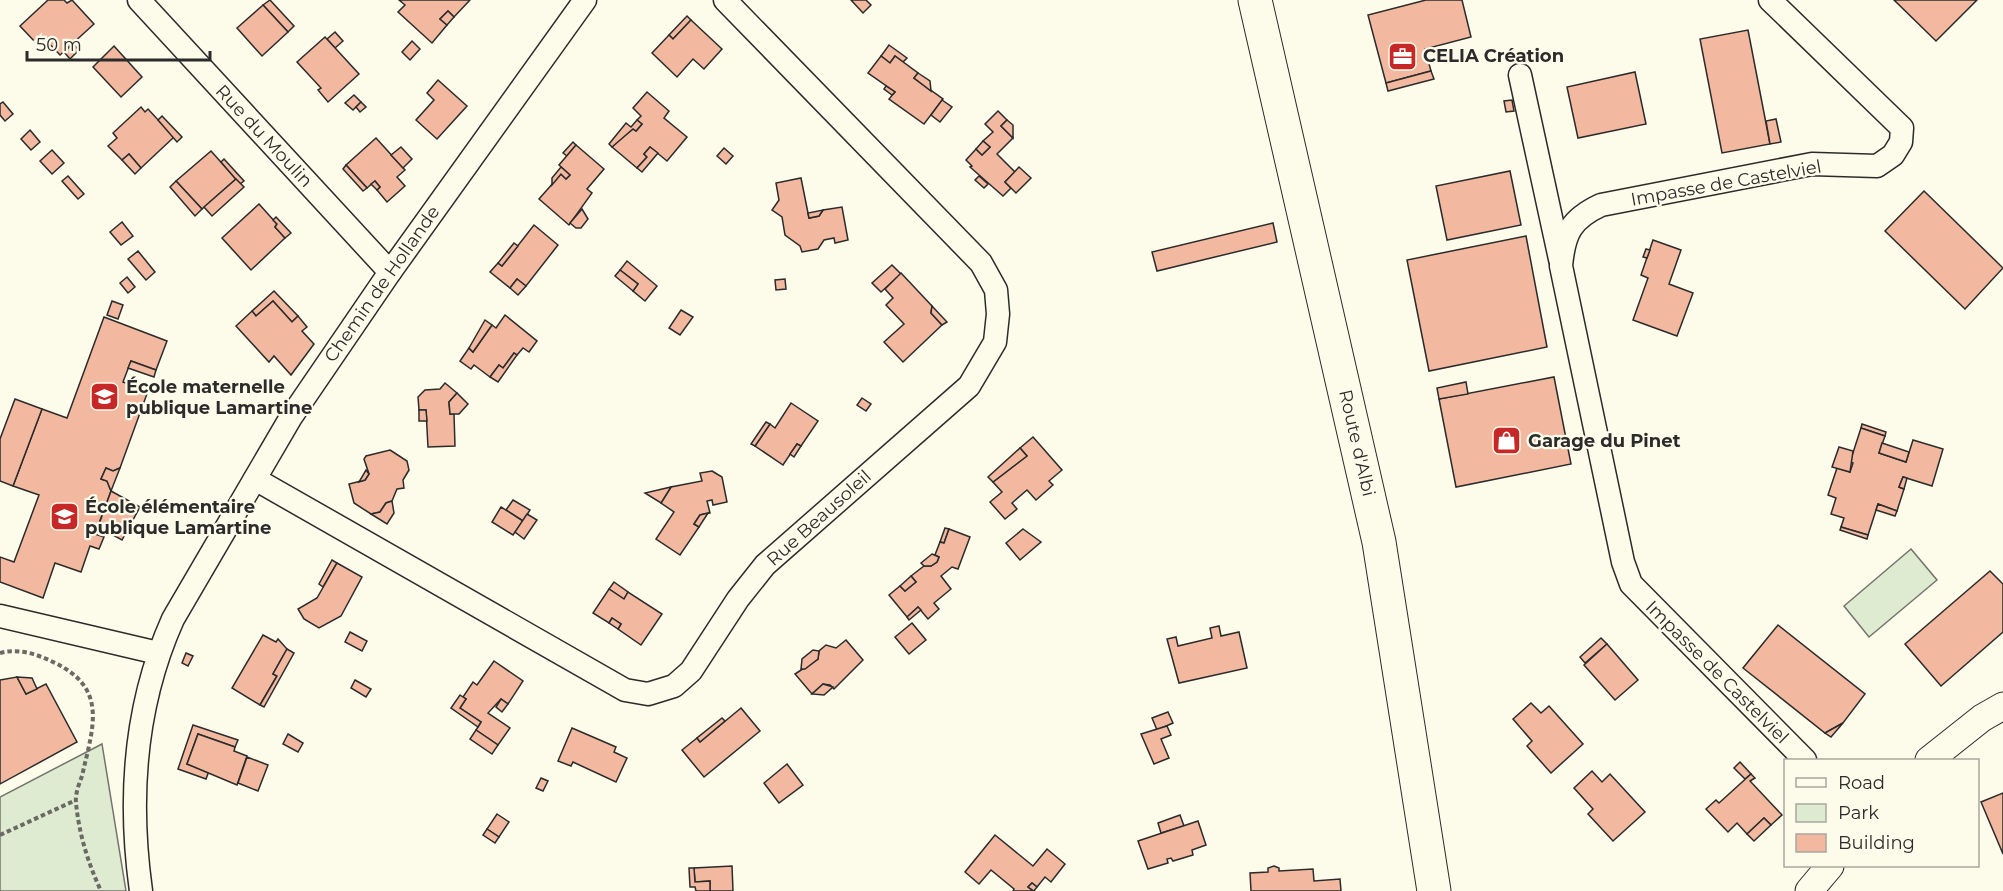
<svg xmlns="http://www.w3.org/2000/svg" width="2003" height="891" font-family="Montserrat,sans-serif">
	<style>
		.green { fill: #deebd1; stroke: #74746e; stroke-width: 1.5 }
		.building { fill: #f2b8a0; stroke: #2b2b2b; stroke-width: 1.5 }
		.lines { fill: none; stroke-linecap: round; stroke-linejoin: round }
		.minor-casing { stroke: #2b2b2b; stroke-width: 25 }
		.tertiary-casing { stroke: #2b2b2b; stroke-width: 29 }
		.primary-casing { stroke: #2b2b2b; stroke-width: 35 }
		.path { stroke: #6a6964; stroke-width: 4; stroke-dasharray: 4.5 3; stroke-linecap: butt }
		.minor { stroke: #fdfbea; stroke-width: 22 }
		.tertiary { stroke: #fdfbea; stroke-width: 27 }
		.primary { stroke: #fdfbea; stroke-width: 33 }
		.labels { text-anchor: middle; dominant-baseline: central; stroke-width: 4.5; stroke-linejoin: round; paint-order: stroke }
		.poi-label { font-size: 18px; font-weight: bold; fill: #2b2b2b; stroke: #fdfbea; text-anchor: start }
		.street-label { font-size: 18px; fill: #2b2b2b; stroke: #fdfbea }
	</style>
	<rect width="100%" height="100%" fill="#fdfbea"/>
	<g class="green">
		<polygon points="1911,549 1937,580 1869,637 1844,606"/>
		<polygon points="102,744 126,891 0,891 0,797"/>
	</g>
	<g class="building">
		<polygon points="48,0 64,0 67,3 72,0 94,24 60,55 43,37 36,43 20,26"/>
		<polygon points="270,0 294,26 288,32 263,5"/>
		<polygon points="399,0 470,0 454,17 448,11 440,19 447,25 432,43 398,12 405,5"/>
		<polygon points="851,0 866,0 871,5 863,13"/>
		<polygon points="1426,0 1462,0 1471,37 1425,49 1431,71 1386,83 1368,15"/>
		<polygon points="1894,0 1977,0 1936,41"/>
		<polygon points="263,5 288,32 262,56 237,28"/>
		<polygon points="448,11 454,17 447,25 440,19"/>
		<polygon points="687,16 691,20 673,39 669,35"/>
		<polygon points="691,20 722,49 704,69 693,59 677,77 652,53 669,35 673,39"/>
		<polygon points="1748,30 1770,144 1722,153 1700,39"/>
		<polygon points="335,32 343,41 335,48 327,39"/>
		<polygon points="325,37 359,74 328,102 318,90 321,88 297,62"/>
		<polygon points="412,41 420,49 410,60 402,52"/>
		<polygon points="73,44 79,50 70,59 64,52"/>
		<polygon points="889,45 907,58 903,62 895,56 890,63 881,56"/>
		<polygon points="114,46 142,77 121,97 93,67"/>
		<polygon points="881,56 890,63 895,56 918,73 914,78 943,99 924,124 889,99 895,92 868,73"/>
		<polygon points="1431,71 1434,79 1388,91 1386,83"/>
		<polygon points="1635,72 1646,124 1578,138 1567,87"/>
		<polygon points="918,73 930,81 931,91 914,78"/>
		<polygon points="438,80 467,106 437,139 416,120 434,100 427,93"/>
		<polygon points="886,86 895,92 892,95 884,89"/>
		<polygon points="647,92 669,111 664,118 687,137 667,161 650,147 644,154 647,157 637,168 612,147 620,138 633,129 636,131 642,124 637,120 641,116 633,108"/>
		<polygon points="354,95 361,102 353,110 345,103"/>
		<polygon points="942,100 952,107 940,122 931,115"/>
		<polygon points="1512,100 1514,111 1506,112 1504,101"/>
		<polygon points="3,102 13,114 5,121 0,115 0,104"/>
		<polygon points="361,102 366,107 360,112 356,107"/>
		<polygon points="141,107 145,112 148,109 174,137 141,168 129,154 122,160 108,146 117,138 113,133"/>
		<polygon points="998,111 1007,120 1001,126 1013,138 997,154 1015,172 1005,182 1011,188 1003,196 970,167 972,166 966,160 976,149 982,155 990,147 983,141 993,132 985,124"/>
		<polygon points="162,116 182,137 177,142 158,120"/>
		<polygon points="1776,119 1781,142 1770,144 1766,121"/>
		<polygon points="637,120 642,124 636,131 633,129 612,147 609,144 626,123 631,127"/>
		<polygon points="1007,120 1013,125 1013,138 1001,126"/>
		<polygon points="30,130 40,142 31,150 21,139"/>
		<polygon points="376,138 405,170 397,177 405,186 387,202 377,190 380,187 375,181 367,188 346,165"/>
		<polygon points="983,141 990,147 982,155 976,149"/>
		<polygon points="573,142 576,145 567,156 563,153"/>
		<polygon points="576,145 604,169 587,189 592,193 569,225 539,199 561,174 566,179 570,175 559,165"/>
		<polygon points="401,147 412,159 403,168 391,155"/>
		<polygon points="650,147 658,153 642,172 637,168 647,157 644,154"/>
		<polygon points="724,148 733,156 726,164 717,156"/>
		<polygon points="52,150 64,163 52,174 40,161"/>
		<polygon points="211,151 236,179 202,209 176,181"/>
		<polygon points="129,154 141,168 135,174 122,160"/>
		<polygon points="224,159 244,181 240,184 221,162"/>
		<polygon points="346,165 367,188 363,191 343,169"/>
		<polygon points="561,167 570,175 566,179 561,174 552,185 552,178"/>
		<polygon points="1019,167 1031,178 1016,193 1005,182"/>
		<polygon points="1510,171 1521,225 1447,240 1436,186"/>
		<polygon points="68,176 84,194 78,199 62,181"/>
		<polygon points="979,176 988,184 984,188 975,180"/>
		<polygon points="801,178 809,218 819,216 823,210 842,207 848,240 835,243 834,238 824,240 818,249 802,252 800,246 785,235 782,217 772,210 779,200 776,183"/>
		<polygon points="236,179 244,187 212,216 204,207"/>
		<polygon points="176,181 202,209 195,216 170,187"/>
		<polygon points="375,181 380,187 377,190 371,184"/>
		<polygon points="1924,191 2003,268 1965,309 1885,231"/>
		<polygon points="259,204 277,224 275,227 285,238 251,270 222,238"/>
		<polygon points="582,209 588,219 581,228 576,228 570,223"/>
		<polygon points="823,210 819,216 809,218 808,213"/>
		<polygon points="276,217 291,233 285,238 275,227 277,224 273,220"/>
		<polygon points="122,222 133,236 121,245 110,232"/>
		<polygon points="1273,223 1277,242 1157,271 1152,252"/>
		<polygon points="534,225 558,245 526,286 517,279 510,288 490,272 498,263 502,266"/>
		<polygon points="1526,236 1547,347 1429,371 1407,260"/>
		<polygon points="1653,240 1681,250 1669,284 1693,293 1677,336 1633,320 1648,278 1641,275"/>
		<polygon points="514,243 518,246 502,266 498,263"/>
		<polygon points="1646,249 1650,250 1647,258 1643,257"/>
		<polygon points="138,251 155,272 146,280 128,259"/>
		<polygon points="627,261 657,286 645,301 633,291 638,284 620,270"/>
		<polygon points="892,265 901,274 881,292 872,283"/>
		<polygon points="620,270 638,284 633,291 615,276"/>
		<polygon points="901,273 932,306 931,313 942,325 903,362 884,342 904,324 886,305 893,298 885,289"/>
		<polygon points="127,277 135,287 128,293 120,283"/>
		<polygon points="517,279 526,286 518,295 510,288"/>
		<polygon points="785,279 786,289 776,290 775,280"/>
		<polygon points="274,291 298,316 292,322 273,301 256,316 252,311"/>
		<polygon points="112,301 123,305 118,319 107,315"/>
		<polygon points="273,301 292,322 298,316 307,327 302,331 314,344 291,375 274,356 269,362 236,326 252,311 256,316"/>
		<polygon points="932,306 947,322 942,325 931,313"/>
		<polygon points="681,310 693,317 680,335 669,328"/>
		<polygon points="505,315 537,341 529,352 523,348 517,355 514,353 503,368 499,365 490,377 474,365 471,369 460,361 469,348 473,352 492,325 496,328"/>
		<polygon points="104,317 167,341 156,370 131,361 123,382 148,391 120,468 113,471 106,468 101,479 107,481 111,491 95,534 104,537 99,549 90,546 81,572 55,563 43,598 0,582 0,557 14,562 39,495 13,486 42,409 67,418"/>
		<polygon points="485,320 492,325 473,352 469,348"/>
		<polygon points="514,353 517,355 498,382 490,377 499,365 503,368"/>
		<polygon points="131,361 156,370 154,377 128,368"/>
		<polygon points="1554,377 1571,464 1456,487 1439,399"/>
		<polygon points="1466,382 1468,394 1439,399 1437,388"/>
		<polygon points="445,383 457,393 449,402 450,414 454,414 455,446 428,447 426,410 419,410 418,397 425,390 440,389"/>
		<polygon points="457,393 468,404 459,414 450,414 449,402"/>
		<polygon points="862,398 871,404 866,411 857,405"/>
		<polygon points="15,399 42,409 13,486 0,481 0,439"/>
		<polygon points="791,403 818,421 801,446 797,444 783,465 755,446 770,424 775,428"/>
		<polygon points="419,410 426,410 427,421 419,421"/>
		<polygon points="766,422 770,424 755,446 751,444"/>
		<polygon points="1862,424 1886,432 1885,436 1861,428"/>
		<polygon points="1861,428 1885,436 1879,453 1906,462 1913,440 1943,449 1932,486 1903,477 1899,487 1904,489 1897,511 1878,504 1868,535 1841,527 1844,518 1831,514 1836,498 1828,495 1837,468 1850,472 1853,463 1850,462"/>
		<polygon points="1033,437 1062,470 1049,481 1053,485 1036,500 1027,490 1012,503 1017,509 1005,519 990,502 1002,492 993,482 1027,456 1020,448"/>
		<polygon points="1882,443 1909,452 1906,462 1879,453"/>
		<polygon points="797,444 801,446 794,457 790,454"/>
		<polygon points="1839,447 1853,451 1850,472 1832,467"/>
		<polygon points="1020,448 1027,456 993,482 988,477"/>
		<polygon points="390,450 407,461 409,470 403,480 404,488 397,489 392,501 386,503 380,512 371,514 354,503 349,484 365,480 369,474 364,459 366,456"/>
		<polygon points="106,468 113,471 120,468 111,491 107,481 101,479"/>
		<polygon points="366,470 369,474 365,480 359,482"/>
		<polygon points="712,471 722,477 727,502 713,505 712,500 707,501 710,513 700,515 694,524 699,527 680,555 656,539 674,512 661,503 671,487 702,481 700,473"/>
		<polygon points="1903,477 1907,478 1904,489 1899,487"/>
		<polygon points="671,487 661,503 645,493"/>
		<polygon points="111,491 140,507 122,540 98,527"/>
		<polygon points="513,500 530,510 523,521 506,510"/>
		<polygon points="392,501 394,513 387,524 371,514 380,512 386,503"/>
		<polygon points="1878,504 1897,511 1895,516 1876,510"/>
		<polygon points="501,507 523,521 513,535 492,522"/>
		<polygon points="708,513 699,527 694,524 700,515"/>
		<polygon points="527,514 537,520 524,539 515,532"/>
		<polygon points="1841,527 1868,535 1867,539 1840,530"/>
		<polygon points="945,528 949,529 944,543 940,542"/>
		<polygon points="949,529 970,537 958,569 952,567 941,576 951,589 934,603 939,609 928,619 918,607 907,617 889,595 900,586 905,591 916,582 911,576 924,566 931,566 937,562 939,557 935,555 940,542 944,543"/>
		<polygon points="1023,529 1041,542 1020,560 1006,543"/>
		<polygon points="932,554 939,557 937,562 931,566 924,566 921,563"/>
		<polygon points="332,560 337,563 323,587 319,584"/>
		<polygon points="337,563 362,577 341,616 319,628 304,619 298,609 317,598"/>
		<polygon points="1990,571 2003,584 2003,632 1941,686 1905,644"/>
		<polygon points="911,576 916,582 905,591 900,586"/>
		<polygon points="614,582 628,592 624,599 609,589"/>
		<polygon points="609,589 624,599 628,592 662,614 641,645 618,629 621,624 612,618 609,623 593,613"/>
		<polygon points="918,607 921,610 909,620 907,617"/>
		<polygon points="612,618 621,624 618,629 609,623"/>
		<polygon points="912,623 926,640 909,654 895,637"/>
		<polygon points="1778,625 1865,694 1843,723 1825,733 1743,668"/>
		<polygon points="1219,626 1221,636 1239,632 1247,668 1179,683 1167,639 1176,637 1178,646 1212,638 1210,628"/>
		<polygon points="350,632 367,641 362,651 345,642"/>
		<polygon points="263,635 276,642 278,639 287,649 273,674 277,676 260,705 232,688"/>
		<polygon points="1601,638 1607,644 1585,663 1580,657"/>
		<polygon points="846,640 863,660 834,689 830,685 823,684 812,694 795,674 818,659 819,651 826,645 836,648"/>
		<polygon points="1607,644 1638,680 1615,700 1584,665"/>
		<polygon points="287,649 294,653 264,707 260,705 277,676 273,674"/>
		<polygon points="813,650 819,651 818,659 805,669 801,669 802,659"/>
		<polygon points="186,653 193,656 188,666 182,663"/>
		<polygon points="494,661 523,681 508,704 501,699 488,713 510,728 498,745 476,730 481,722 460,708 466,699 463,697 473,682 477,685"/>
		<polygon points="17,677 26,694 46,684 77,742 0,784 0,680"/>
		<polygon points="17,677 32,678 37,689 26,694"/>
		<polygon points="355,680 371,689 366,697 351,688"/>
		<polygon points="823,684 833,687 824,695 812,694"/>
		<polygon points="460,695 466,699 460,708 481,722 478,727 451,708"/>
		<polygon points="501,699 508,704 502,712 496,707"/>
		<polygon points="1531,703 1541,713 1549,706 1583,744 1551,773 1527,746 1532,741 1513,719"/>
		<polygon points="741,708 760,731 704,777 682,750 697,738 700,742"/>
		<polygon points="1168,712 1173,723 1157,730 1152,718"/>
		<polygon points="722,718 725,721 700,742 697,738"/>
		<polygon points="1843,723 1831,737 1825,733"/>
		<polygon points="193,725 238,740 235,747 198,734 187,764 209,771 206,779 178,769"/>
		<polygon points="1167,726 1171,735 1161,739 1169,758 1154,764 1141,734"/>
		<polygon points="572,728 616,747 614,752 627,758 616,782 573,762 571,766 558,761"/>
		<polygon points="476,730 498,745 492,754 470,739"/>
		<polygon points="198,734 235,747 234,751 247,756 237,785 187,764"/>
		<polygon points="288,734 303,743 298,752 283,744"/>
		<polygon points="247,757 268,765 258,791 238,783"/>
		<polygon points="1740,762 1751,774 1745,779 1734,768"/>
		<polygon points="787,764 803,785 779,803 764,783"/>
		<polygon points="1592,771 1602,782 1610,774 1645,812 1613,841 1588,814 1593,809 1574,788"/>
		<polygon points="1751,774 1755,778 1750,781 1782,815 1771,825 1764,818 1747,834 1737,823 1728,832 1706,809 1716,800 1719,803"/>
		<polygon points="541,778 548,781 543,791 536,788"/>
		<polygon points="2003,793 2003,854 1981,802"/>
		<polygon points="497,814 509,822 499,837 487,829"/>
		<polygon points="1180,815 1184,826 1161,833 1158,823"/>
		<polygon points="1764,818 1771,825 1754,841 1747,834"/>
		<polygon points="1198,821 1206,845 1192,850 1193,855 1173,861 1171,858 1167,859 1168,863 1148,869 1138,841"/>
		<polygon points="487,829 499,837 495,843 483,835"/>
		<polygon points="995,835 1033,866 1047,849 1065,864 1051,882 1045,877 1037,887 1032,883 1028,887 1033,891 1013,891 1014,889 991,870 979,884 965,872"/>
		<polygon points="732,866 733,891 710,891 710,881 695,882 694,868"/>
		<polygon points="1274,866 1279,868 1279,871 1313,869 1314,881 1340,879 1341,891 1251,891 1250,873 1268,872 1268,868"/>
		<polygon points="689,868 694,868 695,882 710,881 710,891 696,891 695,887 690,887"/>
		<polygon points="1032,883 1037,887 1034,891 1028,887"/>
	</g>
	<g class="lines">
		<defs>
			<g id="minor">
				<polyline points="139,0 390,272"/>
				<path d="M1770,0L1902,128L1901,142L1893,155L1877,166L1812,164L1601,205C1571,219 1564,233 1561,266L1623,562L1631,584L1805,760"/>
				<polyline points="1520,75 1560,259"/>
				<polyline points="255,479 625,690 648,694 674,686 691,671 738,599 765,565 969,386 995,342 998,314 996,290 981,263 725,0"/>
				<polyline points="0,616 158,653"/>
				<path d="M141,891C128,798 134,706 173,619L291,417L390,272L585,0"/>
			</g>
			<g id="tertiary">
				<polyline points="1929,760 1982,718 2003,706"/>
				<polyline points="1809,891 1830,866"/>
			</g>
			<polyline id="primary" points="1255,0 1379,542 1434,891"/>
		</defs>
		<use href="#minor" class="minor-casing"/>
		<use href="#tertiary" class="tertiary-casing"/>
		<use href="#primary" class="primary-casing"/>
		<g class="path">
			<path d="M0,653C18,648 37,654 53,662C109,688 93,727 82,776C79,784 75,794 76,803C79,834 88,863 101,891"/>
			<polyline points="0,835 76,800"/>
		</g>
		<use href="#minor" class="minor"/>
		<use href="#tertiary" class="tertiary"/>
		<use href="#primary" class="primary"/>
	</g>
	<defs>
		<symbol id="office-square" viewBox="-11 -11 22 22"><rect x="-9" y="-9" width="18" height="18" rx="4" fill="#c62828" stroke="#fdfbea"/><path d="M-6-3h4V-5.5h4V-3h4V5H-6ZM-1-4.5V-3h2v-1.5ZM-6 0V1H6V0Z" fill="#fff"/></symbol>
		<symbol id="school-square" viewBox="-11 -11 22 22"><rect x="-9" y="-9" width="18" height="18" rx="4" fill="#c62828" stroke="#fdfbea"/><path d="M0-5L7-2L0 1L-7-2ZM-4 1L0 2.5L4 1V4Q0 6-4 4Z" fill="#fff"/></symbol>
		<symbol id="shop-square" viewBox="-11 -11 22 22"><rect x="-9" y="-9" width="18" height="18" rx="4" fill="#c62828" stroke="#fdfbea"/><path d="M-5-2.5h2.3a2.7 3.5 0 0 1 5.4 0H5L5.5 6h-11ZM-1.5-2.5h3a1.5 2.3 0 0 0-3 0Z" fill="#fff"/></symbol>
	</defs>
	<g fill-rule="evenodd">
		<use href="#office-square" x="1386" y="40" width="33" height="33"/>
		<use href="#school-square" x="88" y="380" width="33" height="33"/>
		<use href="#shop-square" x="1490" y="424" width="33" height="33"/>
		<use href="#school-square" x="48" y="500" width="33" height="33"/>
	</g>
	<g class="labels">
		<g class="poi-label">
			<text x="1423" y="56">CELIA Création</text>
			<text x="126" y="387">École maternelle<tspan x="126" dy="21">publique Lamartine</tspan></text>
			<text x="1528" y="441">Garage du Pinet</text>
			<text x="85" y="507">École élémentaire<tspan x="85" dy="21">publique Lamartine</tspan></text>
		</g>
		<g class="street-label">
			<text transform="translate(264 136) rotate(47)">Rue du Moulin</text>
			<text transform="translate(1726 183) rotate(-10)">Impasse de Castelviel</text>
			<text transform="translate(382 284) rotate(-55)">Chemin de Hollande</text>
			<text transform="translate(1357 443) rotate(77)">Route d'Albi</text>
			<text transform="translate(819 518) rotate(-42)">Rue Beausoleil</text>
			<text transform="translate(1717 672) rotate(45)">Impasse de Castelviel</text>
		</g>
	</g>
	<rect x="1784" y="759" width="195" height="108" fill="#fdfbea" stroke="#a9a89e" stroke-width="1.5"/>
	<rect x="1796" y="778" width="30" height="9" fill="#fdfbea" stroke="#a9a89e" stroke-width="1.5"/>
	<text x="1838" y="789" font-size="18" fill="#2b2b2b">Road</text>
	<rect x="1796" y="804" width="30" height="18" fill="#deebd1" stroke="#a9a89e" stroke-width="1.5"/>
	<text x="1838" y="819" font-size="18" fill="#2b2b2b">Park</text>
	<rect x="1796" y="834" width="30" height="18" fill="#f2b8a0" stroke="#a9a89e" stroke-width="1.5"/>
	<text x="1838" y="849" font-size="18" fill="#2b2b2b">Building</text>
	<path d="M27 51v9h183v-9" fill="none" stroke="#2b2b2b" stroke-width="3"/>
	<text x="36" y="51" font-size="18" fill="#2b2b2b" stroke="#fdfbea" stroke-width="4.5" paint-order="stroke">50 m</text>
</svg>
